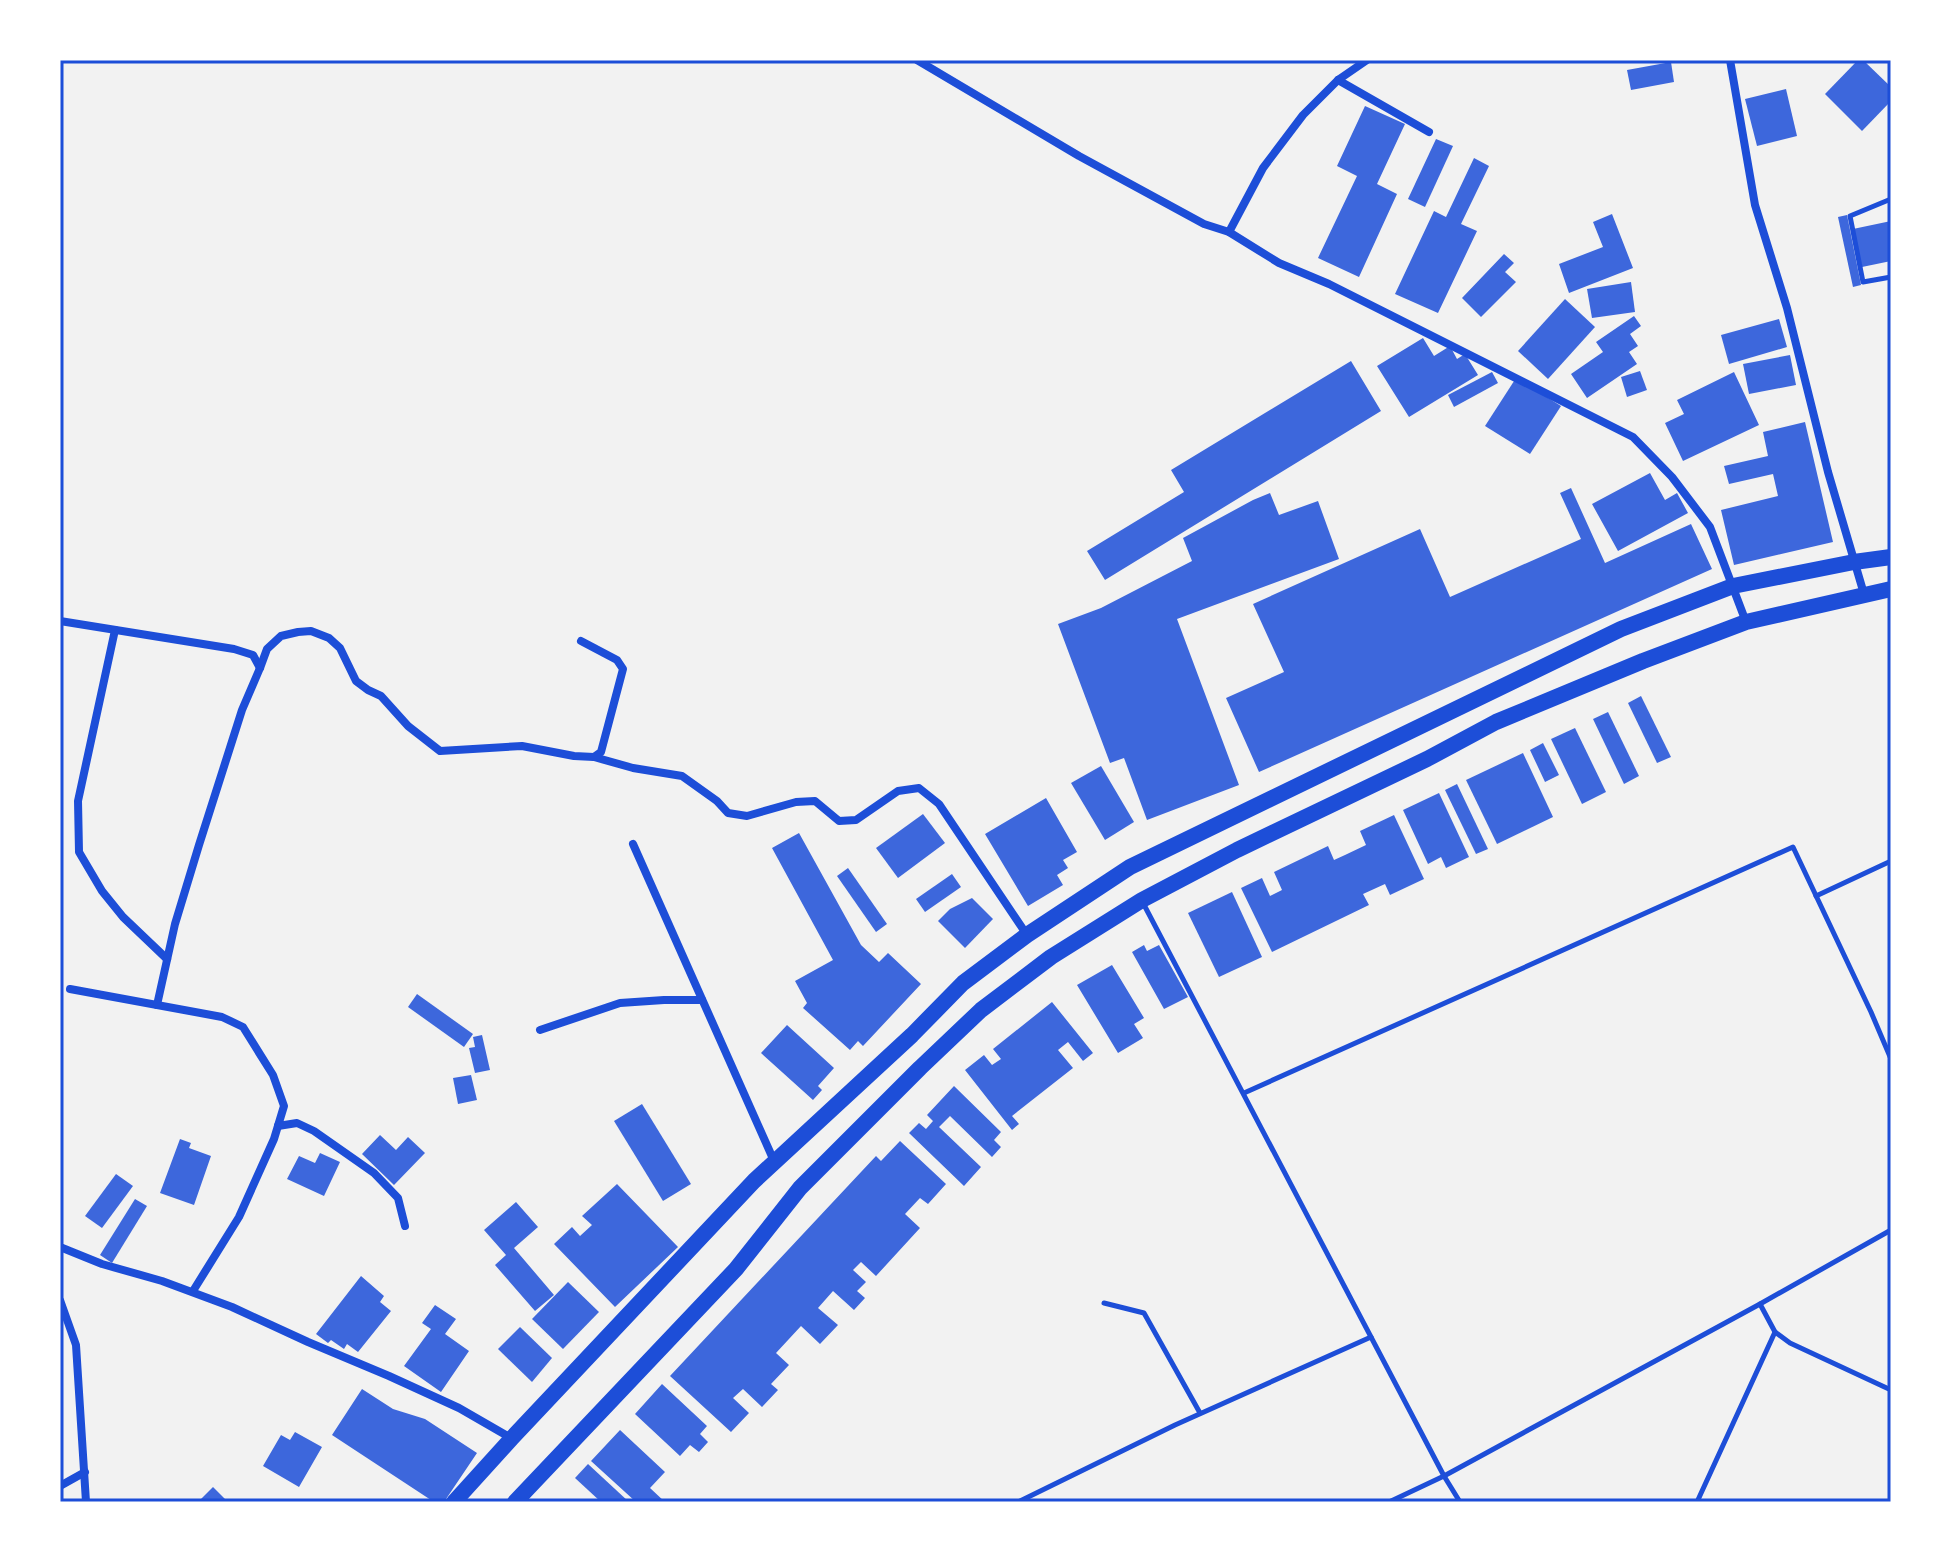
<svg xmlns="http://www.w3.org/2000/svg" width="1951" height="1562" font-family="Georgia,serif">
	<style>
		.building { fill: #3d67dc }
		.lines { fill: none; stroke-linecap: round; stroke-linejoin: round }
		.service { stroke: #1d4ed8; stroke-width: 5 }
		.minor { stroke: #1d4ed8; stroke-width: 8 }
		.primary { stroke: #1d4ed8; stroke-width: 16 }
		.neatline { fill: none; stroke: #1d4ed8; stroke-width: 3 }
	</style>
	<rect width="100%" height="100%" fill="#f2f2f2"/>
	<g class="building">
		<polygon points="1858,60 1863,60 1891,87 1891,101 1862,131 1825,94"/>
		<polygon points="1671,62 1674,82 1631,90 1627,70"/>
		<polygon points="1786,89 1797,136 1757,146 1745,99"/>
		<polygon points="1365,106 1405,124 1377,184 1397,194 1359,277 1318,258 1357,176 1337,166"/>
		<polygon points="1436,139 1453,146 1425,207 1408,199"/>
		<polygon points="1474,158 1489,166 1461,224 1477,231 1438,313 1395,294 1434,211 1446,217"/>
		<polygon points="1612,214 1633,268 1569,293 1559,264 1603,247 1593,222"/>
		<polygon points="1847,215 1861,285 1853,287 1838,217"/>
		<polygon points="1891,221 1891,261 1862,267 1853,229"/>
		<polygon points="1504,254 1514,263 1505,272 1516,282 1481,317 1462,298"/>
		<polygon points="1631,282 1635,312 1592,318 1587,289"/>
		<polygon points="1565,299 1595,327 1548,379 1518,351"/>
		<polygon points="1634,316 1641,326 1630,334 1638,346 1629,352 1637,364 1587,398 1571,374 1603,352 1596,342"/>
		<polygon points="1779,319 1787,347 1729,364 1721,335"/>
		<polygon points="1423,338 1434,356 1450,346 1457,359 1465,354 1478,375 1409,417 1377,366"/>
		<polygon points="1790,355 1796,385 1749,394 1743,364"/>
		<polygon points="1351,361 1381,411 1105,580 1087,551 1184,492 1171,470"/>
		<polygon points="1640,371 1647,390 1627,397 1621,377"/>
		<polygon points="1492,372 1498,383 1454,407 1448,395"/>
		<polygon points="1734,372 1759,425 1683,461 1665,423 1684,414 1677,400"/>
		<polygon points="1516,378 1561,406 1530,454 1485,426"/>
		<polygon points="1805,422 1833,542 1734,565 1721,510 1778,496 1773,474 1729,484 1724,466 1768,456 1763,432"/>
		<polygon points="1650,473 1665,500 1677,493 1688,513 1618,551 1592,504"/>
		<polygon points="1571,488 1605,563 1691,524 1712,569 1259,772 1226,698 1284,672 1253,604 1420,529 1450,597 1581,539 1560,493"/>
		<polygon points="1270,493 1279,515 1318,501 1339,559 1177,619 1239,785 1147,820 1124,758 1110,763 1058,624 1101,608 1192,561 1183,538 1253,500"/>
		<polygon points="1641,696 1671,757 1657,763 1628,703"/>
		<polygon points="1608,712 1639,776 1624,784 1593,719"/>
		<polygon points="1575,728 1606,792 1582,804 1551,739"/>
		<polygon points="1543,743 1559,775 1545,782 1530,750"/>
		<polygon points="1523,753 1553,817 1497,844 1466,780"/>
		<polygon points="1101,766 1134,822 1105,840 1071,783"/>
		<polygon points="1457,784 1488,849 1476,854 1445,790"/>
		<polygon points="1439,793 1469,857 1446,868 1441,857 1428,864 1403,810"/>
		<polygon points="1046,798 1077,852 1063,860 1068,868 1057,875 1063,885 1028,906 985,834"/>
		<polygon points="923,814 945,843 898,878 876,848"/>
		<polygon points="1394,815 1424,879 1390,895 1385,884 1363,894 1369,905 1272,952 1241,888 1262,878 1270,896 1282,890 1274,872 1328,846 1334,860 1345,855 1366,845 1360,831"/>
		<polygon points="799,833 861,945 879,962 888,953 921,984 863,1046 858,1041 850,1050 803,1008 807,1003 795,981 833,960 772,848"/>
		<polygon points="848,868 887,924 876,932 837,876"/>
		<polygon points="952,874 961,887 925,912 916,899"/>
		<polygon points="1232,892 1262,957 1219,977 1188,913"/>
		<polygon points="972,898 993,919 965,948 938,921 950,909"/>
		<polygon points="1144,945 1147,951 1159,945 1188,997 1164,1009 1132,952"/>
		<polygon points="1112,965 1144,1018 1134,1024 1143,1038 1118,1053 1077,985"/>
		<polygon points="417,994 473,1034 464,1047 408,1007"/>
		<polygon points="1052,1002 1093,1053 1083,1061 1068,1042 1058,1050 1073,1068 1012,1116 1019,1124 1012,1130 965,1070 984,1055 992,1065 1001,1059 993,1049"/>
		<polygon points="787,1025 834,1068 818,1086 822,1090 813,1100 761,1053"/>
		<polygon points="482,1035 490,1070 475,1073 469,1048 475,1047 473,1037"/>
		<polygon points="471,1075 477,1100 458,1104 453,1078"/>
		<polygon points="954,1086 1001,1132 994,1140 1001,1147 992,1157 950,1116 939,1127 981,1167 964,1186 909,1133 919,1123 926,1129 933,1121 927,1115"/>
		<polygon points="642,1104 691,1184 663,1201 614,1121"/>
		<polygon points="380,1135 396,1150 408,1137 425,1153 394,1185 362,1154"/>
		<polygon points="180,1139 191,1143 189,1148 211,1156 194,1205 160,1193"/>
		<polygon points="900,1141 946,1184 928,1204 920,1198 905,1214 920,1228 876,1276 861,1262 853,1270 866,1282 857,1291 865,1298 854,1310 833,1291 818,1308 838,1325 820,1344 801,1326 776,1353 789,1365 771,1384 778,1390 762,1407 743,1389 733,1398 749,1413 731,1432 670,1376 876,1156 881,1161"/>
		<polygon points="320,1153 340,1162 324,1196 287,1179 299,1156 315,1163"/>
		<polygon points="116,1174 133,1186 102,1228 85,1216"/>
		<polygon points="617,1184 678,1247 615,1307 554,1244 572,1227 580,1236 592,1225 582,1216"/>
		<polygon points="135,1199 147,1206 112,1263 100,1255"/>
		<polygon points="516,1202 538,1227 514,1248 554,1295 535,1311 495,1265 506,1255 484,1230"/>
		<polygon points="361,1276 384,1296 380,1302 391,1311 358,1352 347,1344 344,1349 331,1340 328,1343 316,1334"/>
		<polygon points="568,1282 599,1312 563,1349 532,1319"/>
		<polygon points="435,1305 456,1319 445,1334 469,1351 441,1392 404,1366 431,1329 422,1323"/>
		<polygon points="520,1327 552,1358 532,1382 498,1349"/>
		<polygon points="662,1384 707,1426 700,1434 708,1442 699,1452 690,1445 680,1456 635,1414"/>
		<polygon points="362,1389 393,1409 425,1419 477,1453 444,1502 434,1502 332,1435"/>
		<polygon points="620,1430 665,1472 650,1488 665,1502 636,1502 591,1461"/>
		<polygon points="295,1432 322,1447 299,1487 263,1466 281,1435 290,1440"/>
		<polygon points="588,1464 629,1502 601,1502 575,1478"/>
		<polygon points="213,1487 228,1502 198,1502"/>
	</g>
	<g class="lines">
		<g class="service">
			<polyline points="1891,199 1850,216 1863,282 1891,277"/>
			<polyline points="1816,896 1891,861"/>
			<polyline points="1142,901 1444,1476 1460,1502"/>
			<polyline points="1244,1093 1793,847 1871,1012 1891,1059"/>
			<polyline points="1104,1303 1144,1313 1200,1413"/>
			<polyline points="1760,1304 1775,1332 1790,1343 1891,1390"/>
			<polyline points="1018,1502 1175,1425 1371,1337"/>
			<polyline points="1389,1502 1444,1476 1760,1304 1891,1230"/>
			<polyline points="1697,1502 1775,1332"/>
		</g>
		<g class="minor">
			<polyline points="917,60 1079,156 1204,224 1229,232 1279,263 1329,284 1633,437 1672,477 1710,527 1746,622"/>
			<polyline points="1730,60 1755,205 1787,308 1828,472 1864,594"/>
			<polyline points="1338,80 1429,132"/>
			<polyline points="1229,232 1263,168 1303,115 1338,80 1367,60"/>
			<polyline points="60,621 234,649 253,655 260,668"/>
			<polyline points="115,630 78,801 79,852 102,891 123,917 167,959"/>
			<polyline points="594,757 633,768 682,776 717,801 728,813 747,816 796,802 815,801 839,821 856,820 898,791 919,788 939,804 1027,935"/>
			<polyline points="633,844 774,1161"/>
			<polyline points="70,989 222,1017 243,1027 273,1075 284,1106 274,1139 239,1217 193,1291"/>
			<polyline points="157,1005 175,924 199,845 242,710 260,668 267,649 281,636 298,632 311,631 329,638 340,648 356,681 368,690 381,696 408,726 440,751 522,746 574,756 594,757 601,752 623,669 617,660 581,641"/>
			<polyline points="540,1030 620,1003 664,1000 702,1000"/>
			<polyline points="278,1126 297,1123 314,1131 374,1173 398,1198 405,1226"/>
			<polyline points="60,1247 102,1264 162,1281 232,1307 308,1342 389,1376 459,1408 511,1438"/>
			<polyline points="60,1300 76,1345 86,1502"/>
			<polyline points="60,1486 85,1472"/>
		</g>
		<g class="primary">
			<polyline points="454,1502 512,1438 754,1181 912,1035 963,983 1027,935 1130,867 1621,629 1733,586 1854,562 1891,557"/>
			<polyline points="515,1502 736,1269 800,1188 920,1068 981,1010 1051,957 1142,900 1237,850 1427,759 1496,722 1643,661 1746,622 1891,589"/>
		</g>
	</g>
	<rect width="1951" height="1562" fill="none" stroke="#ffffff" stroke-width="124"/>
	<rect x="62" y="62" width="1827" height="1438" class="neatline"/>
</svg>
